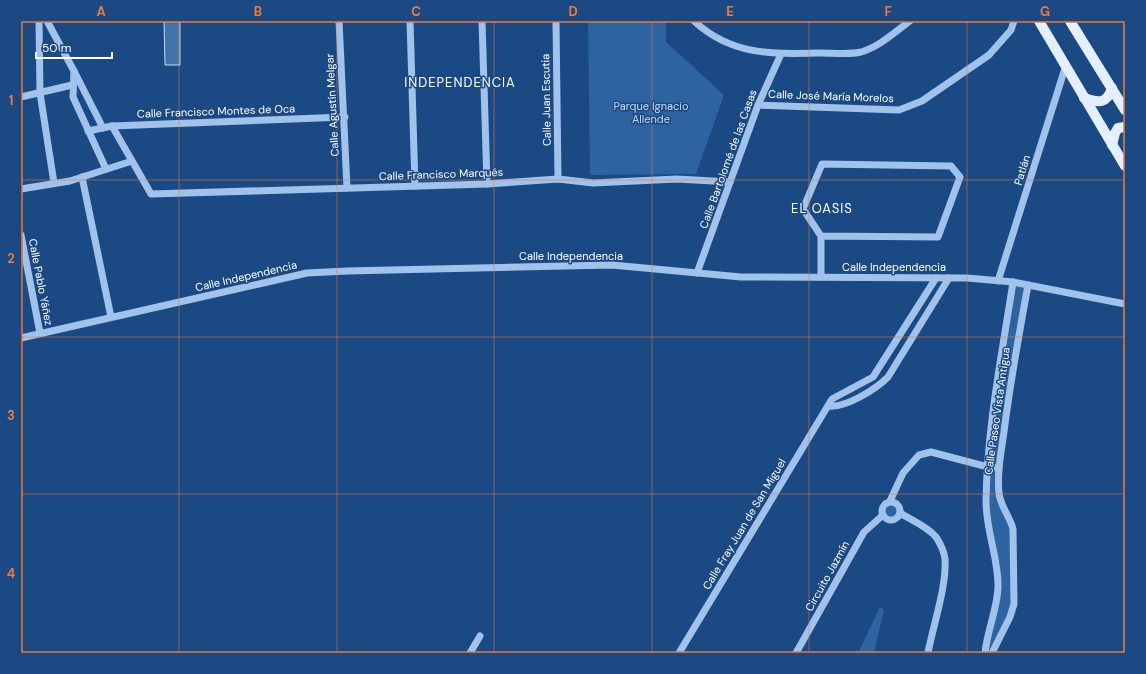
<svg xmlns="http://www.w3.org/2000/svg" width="1146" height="674" font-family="'DM Sans',sans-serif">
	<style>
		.green { fill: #2e63a2 }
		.building { fill: #4373ac; stroke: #c5dcf8 }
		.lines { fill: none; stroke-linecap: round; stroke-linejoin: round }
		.minor { stroke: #a0c2eb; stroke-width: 7 }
		.major { stroke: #e4efff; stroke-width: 10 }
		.grid { fill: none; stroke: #ed7a3d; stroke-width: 1; stroke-opacity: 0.55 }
		.labels { text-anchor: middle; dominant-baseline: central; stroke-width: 3; stroke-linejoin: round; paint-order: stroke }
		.street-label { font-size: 11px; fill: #fff; stroke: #1b4983 }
		.park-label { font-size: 11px; fill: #c5dcf8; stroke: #1b4983 }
		.quarter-label { font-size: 13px; letter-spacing: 1px; fill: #fff; stroke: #1b4983 }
		.neatline { fill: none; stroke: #ed7a3d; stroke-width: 1.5 }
		.grid-label { font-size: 13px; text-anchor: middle; font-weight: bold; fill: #ed7a3d }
	</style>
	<rect width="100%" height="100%" fill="#1b4983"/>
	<g class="green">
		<polygon points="588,21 666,21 666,42 724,95 696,174 590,175"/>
		<polygon points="1013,282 1028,285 1008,403 996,400"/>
		<polygon points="995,410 1006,413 999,493 1011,519 1014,604 992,653 985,653 998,588 987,523"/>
		<circle cx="891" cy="511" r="9"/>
		<polygon points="880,607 884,610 874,653 858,653"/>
	</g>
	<polygon class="building" points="164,21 180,21 180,65 165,65"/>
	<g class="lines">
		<g class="minor">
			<polyline points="39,21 40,93 54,183"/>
			<polyline points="47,21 74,71 73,97 106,169"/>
			<polyline points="339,21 347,188"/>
			<polyline points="410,21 415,186"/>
			<polyline points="482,21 487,184"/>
			<polyline points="556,21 558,179"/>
			<path d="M694,21C732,56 772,54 821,53C833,53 849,55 861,52C879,47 895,32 910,21"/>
			<polyline points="74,71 103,128"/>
			<polyline points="21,97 72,85"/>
			<polyline points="758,105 899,110 922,101 989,55 1011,30 1014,21"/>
			<polyline points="112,126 151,194 487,184 558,179 593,183 677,179 730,182"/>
			<polyline points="88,131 112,126 345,117"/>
			<polyline points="82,177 111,317"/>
			<polyline points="21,189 70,181 132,161"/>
			<polyline points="21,235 40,333"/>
			<polyline points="697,273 758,105 781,54"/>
			<polyline points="821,277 821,236 803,209 822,164 951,166 960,177 938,237 821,236"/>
			<polyline points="998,281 1066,65"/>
			<polyline points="21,338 307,273 347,271 612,265 741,277 967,278 1013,282 1125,304"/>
			<path d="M829,406C846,408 876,389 888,377L949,278"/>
			<polyline points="890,501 903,473 919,455 931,452 988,467 999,468"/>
			<circle cx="891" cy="511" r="9"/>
			<path d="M900,513C911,520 927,526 936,537C940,543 944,551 945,559C947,585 933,626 928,653"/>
			<polyline points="470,653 480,636"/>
			<polyline points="679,653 832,399 873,377 936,278"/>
			<polyline points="796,653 864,532 883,515"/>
			<path d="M985,653C987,631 997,610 998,588C999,559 986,532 986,501C987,428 1002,354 1013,282"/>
			<path d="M992,653L1010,617L1014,604L1013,529C1010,516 1000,506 999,493C997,473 1001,452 1004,432C1010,383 1019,334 1028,285"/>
		</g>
		<g class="major">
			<polyline points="1039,21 1125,166"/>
			<polyline points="1070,21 1125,110"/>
			<path d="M1084,98C1099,103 1107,104 1112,88"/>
			<polyline points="1112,145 1115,133 1118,128 1125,127"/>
		</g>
	</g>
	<path class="grid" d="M179,21V653M337,21V653M494,21V653M652,21V653M809,21V653M967,21V653M21,180H1125M21,337H1125M21,494H1125"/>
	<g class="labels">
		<g class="street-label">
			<text transform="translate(831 96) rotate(2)">Calle José María Morelos</text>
			<text transform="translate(546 100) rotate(-91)">Calle Juan Escutia</text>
			<text transform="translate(332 105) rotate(-93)">Calle Agustín Melgar</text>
			<text transform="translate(216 111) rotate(-2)">Calle Francisco Montes de Oca</text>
			<text transform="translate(728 159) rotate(-70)">Calle Bartolomé de las Casas</text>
			<text transform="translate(1022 170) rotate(-73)">Patlán</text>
			<text transform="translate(441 174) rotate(-2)">Calle Francisco Marqués</text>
			<text x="571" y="256">Calle Independencia</text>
			<text x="894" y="267">Calle Independencia</text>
			<text transform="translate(246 276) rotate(-13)">Calle Independencia</text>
			<text transform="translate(41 282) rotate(79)">Calle Pablo Yáñez</text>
			<text transform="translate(997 411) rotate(-82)">Calle Paseo Vista Antigua</text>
			<text transform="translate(744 524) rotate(-59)">Calle Fray Juan de San Miguel</text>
			<text transform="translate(827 576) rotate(-61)">Circuito Jazmín</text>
		</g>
		<g class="park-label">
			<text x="651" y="106">Parque Ignacio<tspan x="651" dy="13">Allende</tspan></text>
		</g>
		<g class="quarter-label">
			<text x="460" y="82">INDEPENDENCIA</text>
			<text x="822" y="208">EL OASIS</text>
		</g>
	</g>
	<rect width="1146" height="674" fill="none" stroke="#1b4983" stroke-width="44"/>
	<path d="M36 52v6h76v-6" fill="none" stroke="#ffffff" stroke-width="2"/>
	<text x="42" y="52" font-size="12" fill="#ffffff" stroke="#1b4983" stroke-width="3" paint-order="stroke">50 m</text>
	<rect x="22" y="22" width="1102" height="630" class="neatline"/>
	<g class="grid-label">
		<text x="101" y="16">A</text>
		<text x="258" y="16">B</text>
		<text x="416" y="16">C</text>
		<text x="573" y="16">D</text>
		<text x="730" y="16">E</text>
		<text x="888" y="16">F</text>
		<text x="1045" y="16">G</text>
		<text x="11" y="105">1</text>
		<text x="11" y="263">2</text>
		<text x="11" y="420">3</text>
		<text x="11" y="578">4</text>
	</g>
</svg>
